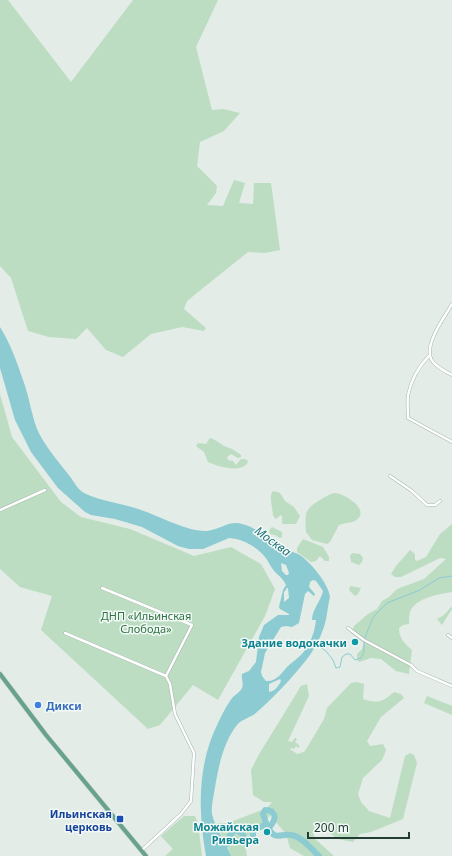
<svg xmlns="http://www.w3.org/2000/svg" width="452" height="856" font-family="'Noto Sans',sans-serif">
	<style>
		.green { fill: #bcddc2 }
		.water { fill: #8bcbd1; fill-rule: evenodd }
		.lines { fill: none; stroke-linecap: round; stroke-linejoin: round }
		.stream { stroke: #8bcbd1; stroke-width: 1 }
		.river { stroke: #8bcbd1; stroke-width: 6 }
		.minor-casing { stroke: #a5b4ae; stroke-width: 3.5 }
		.primary-casing { stroke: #c1c9c6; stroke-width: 5 }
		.minor { stroke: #fff; stroke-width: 2.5 }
		.primary { stroke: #67a28f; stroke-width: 4 }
		.culture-dot { fill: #0f9aa8; stroke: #f3f9f6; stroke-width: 1.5 }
		.shop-dot { fill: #3f7fe0; stroke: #f3f9f6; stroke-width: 1.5 }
		.transit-dot { fill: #1a4fb4; stroke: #f3f9f6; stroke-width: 1.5 }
		.labels { text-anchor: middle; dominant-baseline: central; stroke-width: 3; stroke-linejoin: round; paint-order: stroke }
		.park-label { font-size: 11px; fill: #2d7443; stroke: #f3f9f6 }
		.culture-label { font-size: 11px; font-weight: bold; fill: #0d838f; stroke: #f3f9f6; text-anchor: end }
		.shop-label { font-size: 11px; font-weight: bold; fill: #366cbe; stroke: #f3f9f6; text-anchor: start }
		.transit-label { font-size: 11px; font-weight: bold; fill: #164399; stroke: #f3f9f6; text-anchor: end }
		.water-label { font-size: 12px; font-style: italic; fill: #1d7079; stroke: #f3f9f6 }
	</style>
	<rect width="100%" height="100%" fill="#e3ece7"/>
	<g class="green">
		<polygon points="0,0 8,0 71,82 133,0 218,0 196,47 212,110 223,109 240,113 224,131 200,142 197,166 217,186 216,193 207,205 223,206 234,180 245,183 239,203 253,204 254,183 271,183 280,250 265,253 248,252 187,301 184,309 206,328 204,331 182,327 151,334 123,357 106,350 87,328 76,339 49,337 28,331 11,278 0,266"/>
		<polygon points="0,394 12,437 61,502 81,517 130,529 194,556 231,547 261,564 275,589 265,616 218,700 193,685 160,725 148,729 41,630 52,596 20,587 0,569"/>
		<path d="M210,438L215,440L224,446L232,449L241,455V457L238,458L231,454L227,457L228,460L233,461L235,464L236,465L241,459H245L248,461L247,464C238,473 217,466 208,462L204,452L196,446L198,443L206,444Z"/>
		<path d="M274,491L280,493L285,501L294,507L300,516L296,524H283L282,523V516L281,515L276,519L273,516C273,508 269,499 272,492Z"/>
		<path d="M335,493C346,494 372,511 355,521C350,523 344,523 339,525L330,542L327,544L312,540L306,532C305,513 304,510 320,500C325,497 329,494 335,493Z"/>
		<path d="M452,524V592C439,594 415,598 410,612C409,616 409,620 409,624L403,625L399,628C399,638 404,643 412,650L409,674L396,671L381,659L371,658L359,662L357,660V654L362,649L364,643L351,633L354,626L368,614L377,609L382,601L389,597L397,589L424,579L446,559L440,558L401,577H395L391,574L396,566L410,550L415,554V560L417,561L426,557L440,534Z"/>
		<polygon points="272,527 282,532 282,537 280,538 275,535 270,534 269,530"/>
		<polygon points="303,539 323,547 329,557 329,561 325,561 320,556 316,561 311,562 297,552 297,548"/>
		<polygon points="353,553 360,554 363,558 362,562 359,565 351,562 350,555"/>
		<polygon points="350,586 361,588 358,594 355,596 349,590"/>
		<polygon points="452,606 452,609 442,625 437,619 444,615"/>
		<path d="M356,682L364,684L363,699C379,704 382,702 394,692L401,694L404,698L381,717L367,741L370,746L383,744L386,750L382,760L363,778L358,794L361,802L369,811L390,818L405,756L410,753L414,755L417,763L403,819L371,832L360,834L353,842L338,839L321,827H314V838L334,856H304L290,848L286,834L276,822V810L248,837L245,845L247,856H231L227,844L216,826L217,823H228L267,808L272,802H264L253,795L251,770L258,756L301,686L307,684L309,696L288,741L292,742L295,738L297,739L295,742L300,746L298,748L296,746L294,749L292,748L290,749L297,754L304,752L308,746L324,719L327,708L351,683Z"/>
		<polygon points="427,696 452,706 452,715 424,703"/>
		<polygon points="184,816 195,816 198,823 202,856 165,856 173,849 161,836"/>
	</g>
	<path class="water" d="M0,327C10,343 17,362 23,380C29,396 31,413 37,429C44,445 57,460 68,474C74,481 77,490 86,494C102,501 119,503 135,508C156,514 186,532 207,531C220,530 229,520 242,524C256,527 267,538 279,545C285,549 291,551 298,554C309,560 329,584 330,597C327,608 327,622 322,632C319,641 313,651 307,659C292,678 275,696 257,712C251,718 243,718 237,725C222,744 218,770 214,793C213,800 211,807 212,814C215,828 226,842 231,856H206C198,812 197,765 218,723C222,715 227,704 233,697C236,694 240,692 242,688C244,683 241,679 242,674L249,671L256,662L259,637L264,625L278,615H289V614L280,609L279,607L283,590L286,585C282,576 276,575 272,568C269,564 268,560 265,557C257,547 243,539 229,538L203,549H189L178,546L142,527L115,519L91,515L85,512L58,488L31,452L15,420L0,368ZM281,563L286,565L289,573L288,575H286L282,571ZM313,580L316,581L323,591C321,601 312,609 312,620H316C315,631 310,646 301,655C297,659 291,663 287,667C281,674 276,682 266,681L262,676L261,672L265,653L281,627L286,626L292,627L299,623L305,594L308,591L314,596L315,594L309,587L310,582ZM287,588H288L289,598L284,602V592ZM280,679L281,681C278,687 275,691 269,692V684Z"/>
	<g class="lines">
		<polyline class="stream" points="316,644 326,651 333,660 336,668 340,667 342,657 346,654 350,654 355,660 361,658 364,652 364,640 372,620 375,615 387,603 420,590 439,578 452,576"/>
		<path class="river" d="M220,846L227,844C227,839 231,832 236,830L243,834L244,840L246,843L253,839V833L255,829L265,825L266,823L263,814L265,810C272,810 276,814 274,820C273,824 270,825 269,829C275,841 282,833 291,835C303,837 310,848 319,856"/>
		<defs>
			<g id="minor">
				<path d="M452,304C444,318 420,349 434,363C439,368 446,372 452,375"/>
				<path d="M429,356C419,366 411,381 408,395C407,403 408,411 408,418L452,442"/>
				<polyline points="390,476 412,491 427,505 435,505 440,501"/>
				<polyline points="0,510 45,490"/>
				<polyline points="348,628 364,640 411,665 417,671 452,686"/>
				<polyline points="65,633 166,676 192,625 102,588"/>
				<polyline points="448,635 452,638"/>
				<polyline points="141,851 181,814 191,801 194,753 175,714 170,684 166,676"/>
			</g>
			<polyline id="primary" points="0,674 46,735 146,856"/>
		</defs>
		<use href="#minor" class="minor-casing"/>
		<use href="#primary" class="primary-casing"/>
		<use href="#minor" class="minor"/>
		<use href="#primary" class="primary"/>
	</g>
	<g class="culture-dot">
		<circle cx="355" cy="642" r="4"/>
		<circle cx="267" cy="832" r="4"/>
	</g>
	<circle class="shop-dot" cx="38" cy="705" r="4"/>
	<rect class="transit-dot" x="116" y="815" width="8" height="8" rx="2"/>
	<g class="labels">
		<g class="park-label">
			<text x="146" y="615">ДНП «Ильинская<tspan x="146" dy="13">Слобода»</tspan></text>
		</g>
		<g class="culture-label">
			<text x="347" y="642">Здание водокачки</text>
			<text x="259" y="826">Можайская<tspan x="259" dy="13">Ривьера</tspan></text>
		</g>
		<g class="shop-label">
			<text x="46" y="705">Дикси</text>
		</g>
		<g class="transit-label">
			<text x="112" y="813">Ильинская<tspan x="112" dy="13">церковь</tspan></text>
		</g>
		<g class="water-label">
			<text transform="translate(273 541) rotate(36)">Москва</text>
		</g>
	</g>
	<path d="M308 832v6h101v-6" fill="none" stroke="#223e34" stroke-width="2"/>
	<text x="314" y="832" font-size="12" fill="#223e34" stroke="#f3f9f6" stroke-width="3" paint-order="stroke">200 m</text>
</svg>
